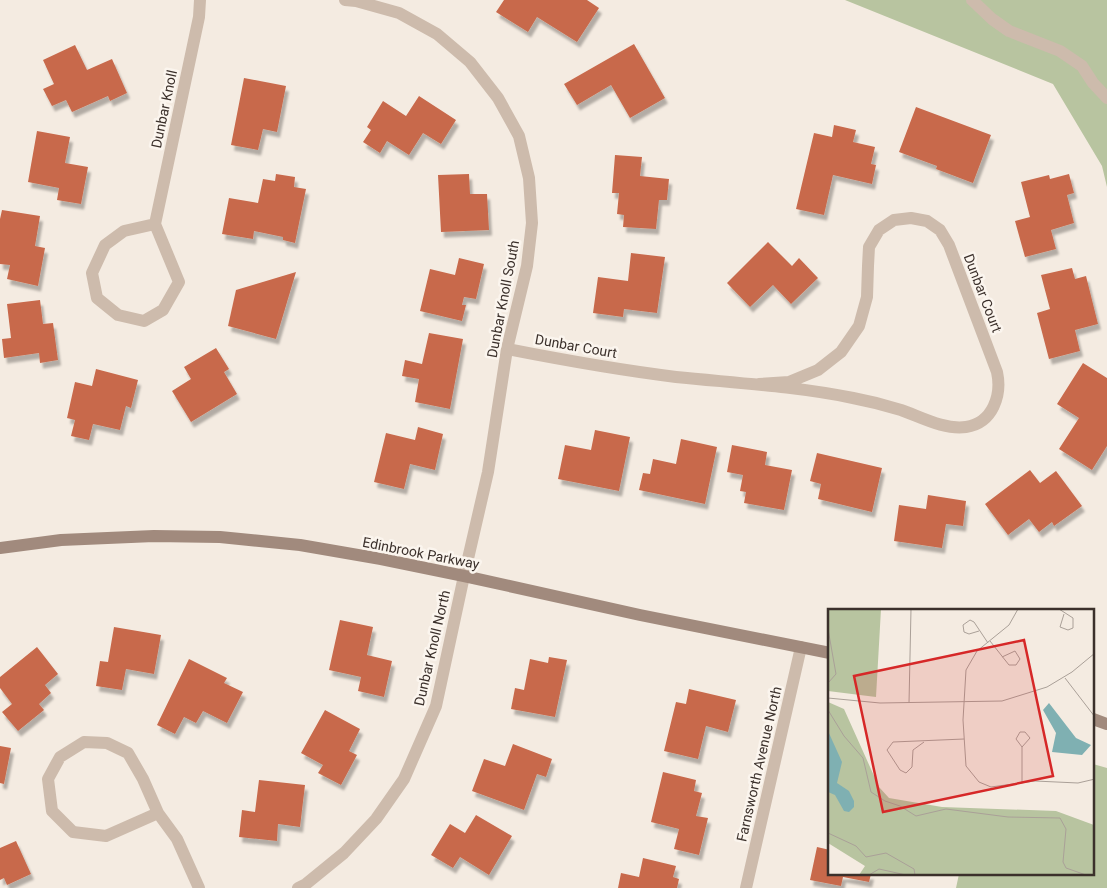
<svg xmlns="http://www.w3.org/2000/svg" width="1107" height="888" font-family="Roboto,sans-serif">
	<style>
		.green { fill: #b8c4a0 }
		.building { fill: #c8694b; filter: url(#shadow) }
		.lines { fill: none; stroke-linecap: round; stroke-linejoin: round }
		.lane { stroke: #cdbbac; stroke-width: 12 }
		.street { stroke: #cdbbac; stroke-width: 12 }
		.secondary { stroke: #a18a7d; stroke-width: 12 }
		.labels { text-anchor: middle; dominant-baseline: central; stroke-width: 5; stroke-linejoin: round; paint-order: stroke }
		.street-label { font-size: 14px; fill: #3b302b; stroke: #fbf5ee }
		.inset-road { fill: none; stroke: #aaa098; stroke-width: 1 }
		.view { fill: #d62828; fill-opacity: 0.15; stroke: #d62828; stroke-width: 2.5 }
		.inset-edge { fill: none; stroke: #3b302b; stroke-width: 2.5 }
	</style>
	<defs>
		<filter id="shadow"><feDropShadow dx="3" dy="5.5" stdDeviation="1" flood-color="#0004"/></filter>
	</defs>
	<rect width="100%" height="100%" fill="#f4ebe1"/>
	<g class="green">
		<polygon points="845,0 1107,0 1107,187 1102,166 1053,84"/>
		<polygon points="1093,764 1107,768 1107,888 956,888 959,874 1093,874"/>
	</g>
	<g class="building">
		<polygon points="504,0 587,0 599,8 577,42 537,17 528,32 496,12"/>
		<polygon points="634,44 665,98 630,118 611,85 577,105 564,84"/>
		<polygon points="75,45 87,70 112,59 127,93 110,101 108,96 72,112 66,100 52,106 43,89 54,84 43,60"/>
		<polygon points="244,78 286,86 277,132 263,129 258,150 231,145"/>
		<polygon points="419,96 456,120 441,144 423,133 409,155 387,141 380,153 363,142 371,130 367,127 383,101 406,116"/>
		<polygon points="916,107 991,135 973,183 936,169 937,166 899,152"/>
		<polygon points="834,125 856,130 853,142 875,147 871,164 876,165 872,184 833,175 824,215 796,209 814,133 832,137"/>
		<polygon points="37,131 70,137 65,163 88,167 81,204 57,200 59,188 28,182"/>
		<polygon points="615,155 642,157 640,176 669,179 667,200 659,200 656,229 623,227 624,215 617,214 619,193 612,193"/>
		<polygon points="276,174 295,177 294,187 306,189 295,243 283,240 283,237 254,231 253,239 222,234 229,198 258,203 263,179 275,181"/>
		<polygon points="469,174 470,194 487,194 489,230 441,232 438,175"/>
		<polygon points="1069,174 1074,193 1067,195 1074,223 1051,230 1056,249 1025,257 1015,221 1030,217 1021,182 1049,175 1050,179"/>
		<polygon points="2,210 40,216 35,246 45,248 38,286 7,279 10,265 0,264 0,219"/>
		<polygon points="768,242 792,266 799,258 818,278 791,304 773,285 750,307 727,283"/>
		<polygon points="631,253 665,257 657,313 624,309 623,317 593,313 598,277 628,281"/>
		<polygon points="459,258 484,264 476,299 464,297 462,305 466,305 462,321 420,311 430,269 455,275"/>
		<polygon points="1072,268 1075,279 1086,276 1098,324 1075,330 1080,351 1049,359 1037,313 1050,309 1041,275"/>
		<polygon points="296,272 276,339 228,326 236,290"/>
		<polygon points="40,300 43,324 53,323 58,360 40,363 39,353 4,358 2,339 11,338 7,304"/>
		<polygon points="429,333 463,339 450,409 415,402 419,379 402,376 405,360 422,364"/>
		<polygon points="216,348 229,369 224,372 237,394 191,422 172,391 191,379 184,367"/>
		<polygon points="1083,363 1107,378 1107,446 1092,470 1059,449 1079,418 1057,404"/>
		<polygon points="96,369 138,380 131,408 126,406 120,430 93,424 89,440 71,436 75,420 67,418 75,382 92,386"/>
		<polygon points="418,427 443,434 435,470 410,464 404,489 374,482 386,433 415,440"/>
		<polygon points="595,430 630,437 619,491 558,479 565,445 591,450"/>
		<polygon points="681,439 717,447 705,504 639,490 643,473 650,474 653,459 676,464"/>
		<polygon points="732,445 767,452 765,465 792,470 784,510 744,503 746,492 740,491 743,475 727,472"/>
		<polygon points="817,453 882,468 872,512 818,499 821,484 810,481"/>
		<polygon points="1030,470 1040,483 1056,471 1082,506 1054,526 1052,522 1039,532 1029,519 1008,535 985,504"/>
		<polygon points="928,495 966,501 963,526 946,524 942,548 894,541 899,505 926,509"/>
		<polygon points="340,620 373,627 367,655 392,661 384,697 358,691 361,677 329,670"/>
		<polygon points="114,627 161,635 154,674 126,669 122,690 96,686 100,661 108,662"/>
		<polygon points="37,647 58,674 45,685 51,693 39,704 44,710 18,731 2,712 12,704 0,688 0,677"/>
		<polygon points="549,657 567,660 555,717 511,709 515,688 524,690 530,659 548,663"/>
		<polygon points="189,659 227,678 224,683 243,692 227,723 203,711 196,723 184,717 175,734 157,725"/>
		<polygon points="689,689 736,700 728,732 706,726 698,759 664,751 676,702 686,704"/>
		<polygon points="325,710 360,729 349,751 357,755 341,785 318,773 323,765 301,753"/>
		<polygon points="513,744 552,759 546,777 537,774 524,810 472,791 484,759 505,766"/>
		<polygon points="0,746 11,748 4,784 0,783"/>
		<polygon points="663,772 696,780 694,791 702,793 696,816 708,818 699,855 674,849 679,829 651,822"/>
		<polygon points="259,780 305,785 300,827 278,824 277,841 239,837 242,810 255,812"/>
		<polygon points="476,815 512,836 489,875 460,857 453,868 431,855 450,824 465,833"/>
		<polygon points="16,841 31,874 7,885 4,878 0,880 0,848"/>
		<polygon points="817,847 830,850 830,874 871,874 869,882 843,877 841,886 810,880"/>
		<polygon points="643,858 676,866 673,877 679,879 677,888 618,888 621,873 639,877"/>
	</g>
	<g class="lines">
		<polyline class="lane" points="972,0 992,19 1009,31 1060,51 1082,66 1093,83 1107,98"/>
		<g class="street">
			<polyline points="155,224 124,231 105,245 92,273 97,298 118,315 144,321 163,310 179,282 155,224 199,17 200,0"/>
			<path d="M507,349C563,360 619,370 676,377C735,383 794,386 853,398C869,401 885,405 901,410C921,417 944,430 966,427C993,423 1002,395 997,372L949,245L940,230L927,221L911,218L894,220L879,230L869,247L868,266L867,297L859,326L841,352L818,370L789,382L759,384"/>
			<polyline points="158,813 106,836 73,832 52,811 48,779 60,757 84,742 107,743 128,753 143,779 158,813 177,839 199,888"/>
			<polyline points="298,888 306,884 344,853 376,819 404,779 436,706 464,576 488,472 507,349 527,266 532,223 529,178 519,136 498,98 470,62 437,34 399,13 356,1 345,0"/>
			<polyline points="746,888 801,647"/>
		</g>
		<g class="secondary">
			<polyline points="0,548 61,540 154,536 220,537 300,545 381,559 464,576 640,615 830,653"/>
			<polyline points="1093,719 1107,724"/>
		</g>
	</g>
	<g class="labels">
		<g class="street-label">
			<text transform="translate(164 109) rotate(-78)">Dunbar Knoll</text>
			<text transform="translate(983 293) rotate(69)">Dunbar Court</text>
			<text transform="translate(503 299) rotate(-79)">Dunbar Knoll South</text>
			<text transform="translate(576 346) rotate(10)">Dunbar Court</text>
			<text transform="translate(421 553) rotate(11)">Edinbrook Parkway</text>
			<text transform="translate(432 648) rotate(-77)">Dunbar Knoll North</text>
			<text transform="translate(759 764) rotate(-77)">Farnsworth Avenue North</text>
		</g>
	</g>
	<g transform="translate(828 609)">
		<rect width="266" height="266" fill="#f4ebe1"/>
		<path d="M0,0H53L48,88L0,82V90ZM0,93L16,100L51,178L61,189L114,198L228,202L266,216V266H31L37,257L0,234Z" fill="#b8c4a0"/>
		<path d="M221,94L248,129L263,136L254,146L224,143L228,124L215,101ZM0,122L14,153L9,174L21,182L26,192V198L21,203L16,202L7,186L0,183Z" fill="#7fb0b2"/>
		<path class="inset-road" d="M190,0L181,16L149,42L138,61L135,111L138,157L151,173L163,178L207,172L250,174L267,170M231,0L245,9V19L240,21L232,18L236,5M0,20L8,65L0,74M151,22L141,25L136,23L135,16L142,11L146,13L160,34M162,32L181,56H188L192,50L187,42L174,48M237,69L267,108M0,89L52,94L174,92L219,78L244,63L267,44M81,94L83,0M0,101L16,127L35,149L43,183L57,192L72,197L88,207L118,200L180,208L232,209L238,220L235,253L238,259L258,266M96,133L85,141L84,158L78,164L72,161L59,141L65,133L136,130M194,138L202,129L197,123H192L188,130L194,138V174M0,224L28,237L38,248L58,244L86,260L87,266M41,266L51,260L78,266"/>
		<path class="view" d="M196,31L225,167L55,203L26,67Z"/>
		<rect width="266" height="266" class="inset-edge"/>
	</g>
</svg>
